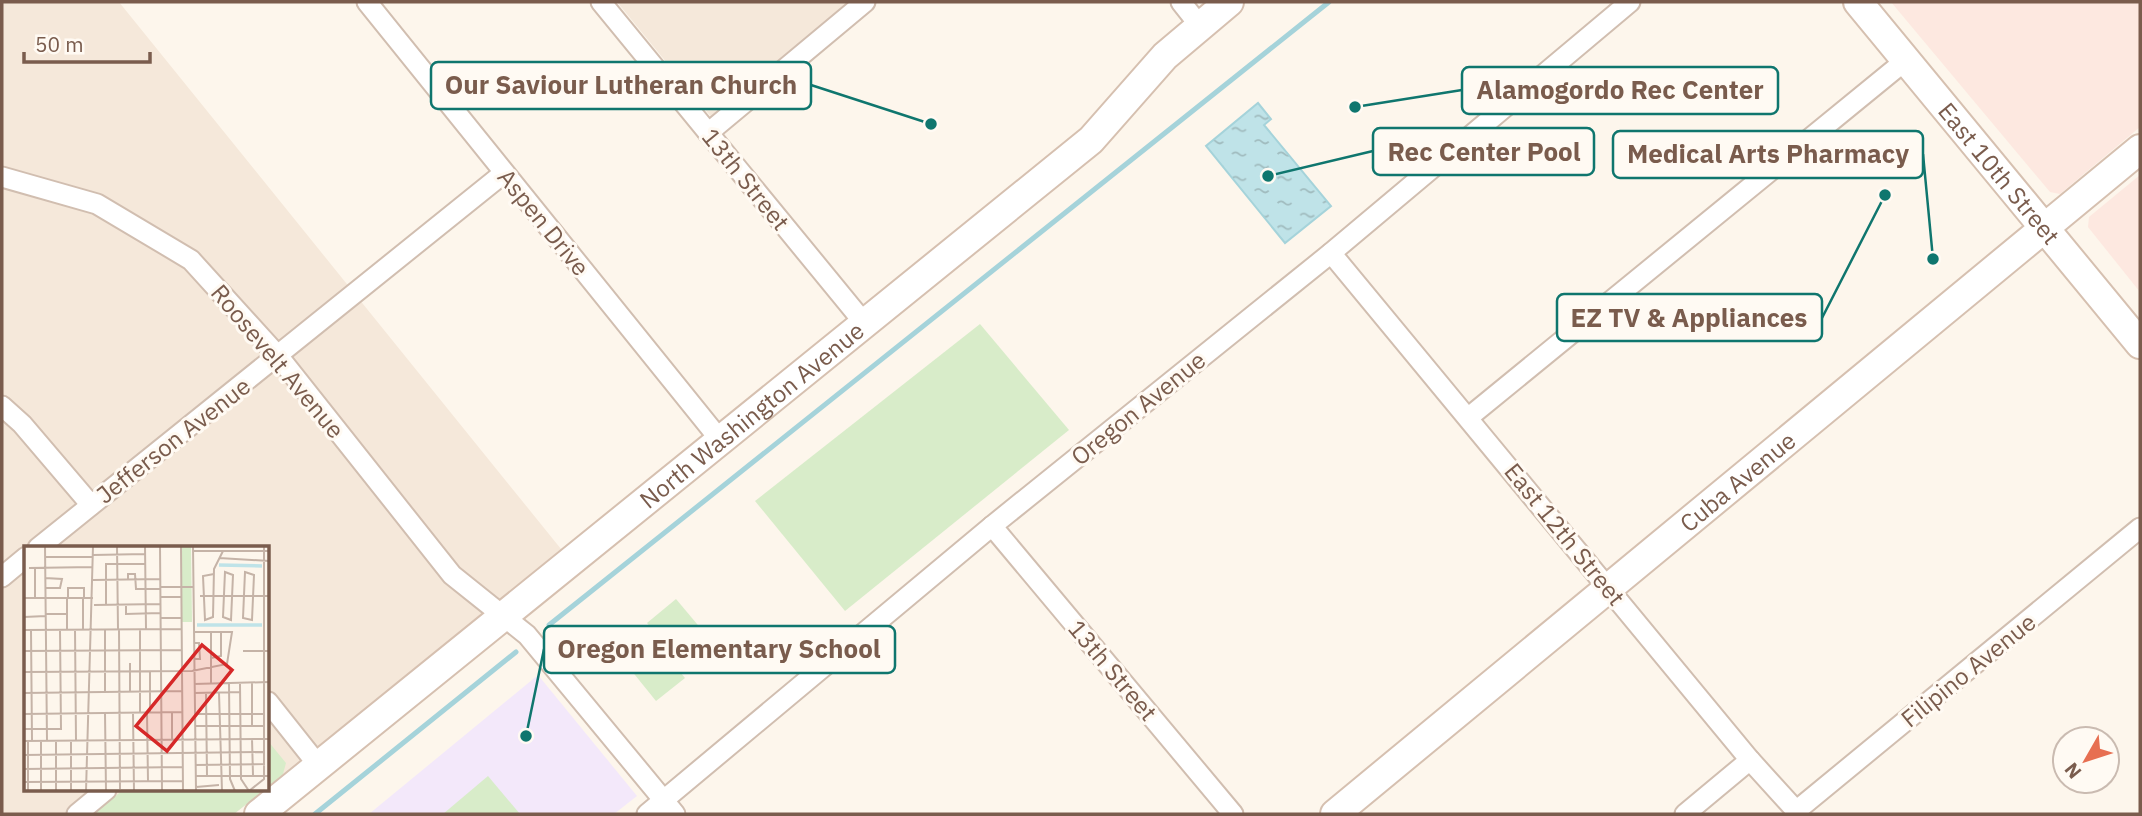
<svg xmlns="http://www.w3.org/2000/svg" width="2142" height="816" font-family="'IBM Plex Sans',sans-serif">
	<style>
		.residential { fill: #f5e8da }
		.commercial { fill: #fde8e0 }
		.education { fill: #f3e8fa }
		.green { fill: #d8ecc9 }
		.water { fill: url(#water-ripples); stroke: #a5d3da; stroke-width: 2 }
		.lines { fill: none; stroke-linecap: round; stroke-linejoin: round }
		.stream { stroke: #a5d3da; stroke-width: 5 }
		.street-casing { stroke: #d1beb0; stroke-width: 23 }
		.secondary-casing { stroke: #d6c0b0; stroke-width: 32 }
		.street { stroke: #fff; stroke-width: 19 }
		.secondary { stroke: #fff; stroke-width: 28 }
		.labels { text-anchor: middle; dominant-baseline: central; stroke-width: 6; stroke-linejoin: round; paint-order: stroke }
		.street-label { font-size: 24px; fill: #7a5c4d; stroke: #fffaf3 }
		.inset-river { fill: none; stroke: #bfe3e8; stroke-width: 3.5 }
		.inset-road { fill: none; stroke: #c5b3a7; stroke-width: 2 }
		.view { fill: #d62828; fill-opacity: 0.15; stroke: #d62828; stroke-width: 3.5 }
		.inset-edge { fill: none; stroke: #7a5c4d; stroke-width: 3.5 }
		.leader { fill: none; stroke: #0f766e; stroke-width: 2.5 }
		.callout-dot { fill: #0f766e; stroke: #fffaf3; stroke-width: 2.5 }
		.callout { fill: #fffaf3; stroke: #0f766e; stroke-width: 2.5 }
		.callout-label { font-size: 26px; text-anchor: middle; font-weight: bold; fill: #7a5c4d }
	</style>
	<defs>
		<pattern id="water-ripples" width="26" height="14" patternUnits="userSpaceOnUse" patternTransform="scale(1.75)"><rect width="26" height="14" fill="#bfe3e8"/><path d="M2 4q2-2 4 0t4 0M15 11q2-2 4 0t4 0" fill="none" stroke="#a0bbbe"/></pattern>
	</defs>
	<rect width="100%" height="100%" fill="#fdf6ec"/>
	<g class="residential">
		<polygon points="2,2 119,2 561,549 268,787 268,548 26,548 26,790 264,790 234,814 2,814"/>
		<polygon points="617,2 853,2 712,118"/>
	</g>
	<g class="commercial">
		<polygon points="1891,2 2140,2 2140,127 2060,194 2050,192"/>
		<polygon points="2140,175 2140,292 2088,227 2089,217"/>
	</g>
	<polygon class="education" points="538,675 637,796 614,814 369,814"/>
	<g class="green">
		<polygon points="980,324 1069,430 845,611 755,501"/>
		<polygon points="676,599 718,649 689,673 647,623"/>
		<polygon points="643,626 685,678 656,701 614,649"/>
		<polygon points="268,741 286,763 283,774 268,787"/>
		<polygon points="488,776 520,814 443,814"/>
		<polygon points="123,790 264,790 234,814 93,814"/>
	</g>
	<polygon class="water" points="1258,103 1271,119 1264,125 1331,206 1285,243 1206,146"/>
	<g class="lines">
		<g class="stream">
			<polyline points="549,625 1329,2"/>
			<polyline points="315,814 516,652"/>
		</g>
		<defs>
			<g id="street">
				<polyline points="367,2 721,441"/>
				<polyline points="601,2 865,324"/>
				<polyline points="1181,2 1200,26"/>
				<polyline points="708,133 865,2"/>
				<polyline points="2,177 97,204 191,260 279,357 452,575 527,635 675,814"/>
				<polyline points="1331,253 1750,760 1799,814"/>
				<polyline points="2,406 22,424 91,505"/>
				<polyline points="1469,417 1906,60"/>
				<polyline points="992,526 1233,814"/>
				<polyline points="38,548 504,173"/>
				<polyline points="2,577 26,557"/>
				<polyline points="268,702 318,765"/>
				<polyline points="1796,811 2140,528"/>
				<polyline points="77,814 106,790"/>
				<polyline points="647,814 992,526 1331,253 1630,2"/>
				<polyline points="1685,814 1750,760"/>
			</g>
			<g id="secondary">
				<path id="s1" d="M1858,2L2140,344"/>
				<path id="s2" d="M259,814L1091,140L1165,56L1229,2"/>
				<path id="s3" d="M1335,814L2140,149"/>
			</g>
		</defs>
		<use href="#street" class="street-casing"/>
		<use href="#secondary" class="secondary-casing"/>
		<use href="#street" class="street"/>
		<use href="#secondary" class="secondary"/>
	</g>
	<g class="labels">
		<g class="street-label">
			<text stroke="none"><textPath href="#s1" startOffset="222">East 10th Street</textPath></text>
			<text transform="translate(746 179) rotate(51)">13th Street</text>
			<text transform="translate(544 222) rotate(51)">Aspen Drive</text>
			<text transform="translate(278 361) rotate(50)">Roosevelt Avenue</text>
			<text transform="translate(1138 408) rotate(-39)">Oregon Avenue</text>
			<text stroke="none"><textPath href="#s2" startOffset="634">North Washington Avenue</textPath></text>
			<text transform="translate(173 440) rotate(-38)">Jefferson Avenue</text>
			<text stroke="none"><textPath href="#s3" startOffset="522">Cuba Avenue</textPath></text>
			<text transform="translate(1565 534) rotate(51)">East 12th Street</text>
			<text transform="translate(1113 670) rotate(50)">13th Street</text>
			<text transform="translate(1968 670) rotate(-39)">Filipino Avenue</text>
		</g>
	</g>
	<g transform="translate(24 546)">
		<rect width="245" height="245" fill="#fdf6ec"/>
		<path d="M158,0H167L168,76H158Z" fill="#d8ecc9"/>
		<path class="inset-river" d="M195,19L238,20M173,79H238"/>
		<path class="inset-road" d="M21,0L23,195M93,0L94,83M121,0L122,83M136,0L138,245M157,0L159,245M169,0L172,245M169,5H245M69,9L121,8M21,11H69M195,12L245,15M5,22L69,21M11,22V52M201,26L209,29L207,74L199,71ZM221,26L230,29L228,74L219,72ZM190,28L179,30L181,74L189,71L190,23L199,5M21,32L38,33L36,42H21M69,34L136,33M104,34V28H111L112,43H136M136,41H169M176,50H245M136,51H158M0,52H69M43,52V83M44,52V42H60V52M59,52V83M70,59L136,58M82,59V18H121M102,59V68L136,67M21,68H43M0,71L22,70M136,72H158M51,83L52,195M81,83V146M95,83L96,243M116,83V167M0,84L158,83M7,84L8,195M170,97H175L176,113H170M0,105L158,104M219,105H245M187,112L197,110V86M106,117V146M126,125V167M0,126L168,125L203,118L208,86H170M228,136V180M170,138L245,136M187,138V86M205,138L206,233L211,245M216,138L217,233L225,245M0,147L158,145M170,147L216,146M182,147L183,230M195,147L198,245M81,167L82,245M109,167L110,245M123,167L124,235M148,167V194M0,168L158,166M171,168H240M171,180H240M0,183H37L36,84M228,193L229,229M0,195L245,193M4,195V245M17,195V245M32,195V245M47,195V245M0,209L240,206M171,219L241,218M0,223L159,221M171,230H245M0,236L159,235M172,241L195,239M62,245L69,0M225,245L240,233V0"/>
		<path class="view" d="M178,99L208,124L143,205L112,180Z"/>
		<rect width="245" height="245" class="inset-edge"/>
	</g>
	<path class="leader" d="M931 124L811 85M1355 107L1462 90M1268 176L1373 151M1933 259L1923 154M1885 195L1822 318M526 736L544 649"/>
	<g class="callout-dot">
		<circle cx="931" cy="124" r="7"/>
		<circle cx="1355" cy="107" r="7"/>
		<circle cx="1268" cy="176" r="7"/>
		<circle cx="1933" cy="259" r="7"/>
		<circle cx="1885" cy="195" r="7"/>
		<circle cx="526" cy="736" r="7"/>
	</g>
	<g class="callout">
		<rect x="431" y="62" width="380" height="47" rx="7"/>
		<rect x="1462" y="67" width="316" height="47" rx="7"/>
		<rect x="1373" y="128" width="221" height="47" rx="7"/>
		<rect x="1613" y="131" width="310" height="47" rx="7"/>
		<rect x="1557" y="294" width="265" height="47" rx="7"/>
		<rect x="544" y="626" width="351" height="47" rx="7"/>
	</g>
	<g class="callout-label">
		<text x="621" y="94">Our Saviour Lutheran Church</text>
		<text x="1620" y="99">Alamogordo Rec Center</text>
		<text x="1484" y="161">Rec Center Pool</text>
		<text x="1768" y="163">Medical Arts Pharmacy</text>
		<text x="1689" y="327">EZ TV &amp; Appliances</text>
		<text x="719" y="658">Oregon Elementary School</text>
	</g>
	<rect width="2142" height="816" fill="none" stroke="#7a5c4d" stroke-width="7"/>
	<g transform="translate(2086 760) rotate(231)"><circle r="33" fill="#fffaf3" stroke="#cabbb1" stroke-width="2"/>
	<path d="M0-5L12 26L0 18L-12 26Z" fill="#e76f51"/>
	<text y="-10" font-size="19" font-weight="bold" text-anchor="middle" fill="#7a5c4d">N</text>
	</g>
	<path d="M24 52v10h126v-10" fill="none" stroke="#7a5c4d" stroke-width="3.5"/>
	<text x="35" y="52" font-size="21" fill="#7a5c4d" stroke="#fffaf3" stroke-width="5" paint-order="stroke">50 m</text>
</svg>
